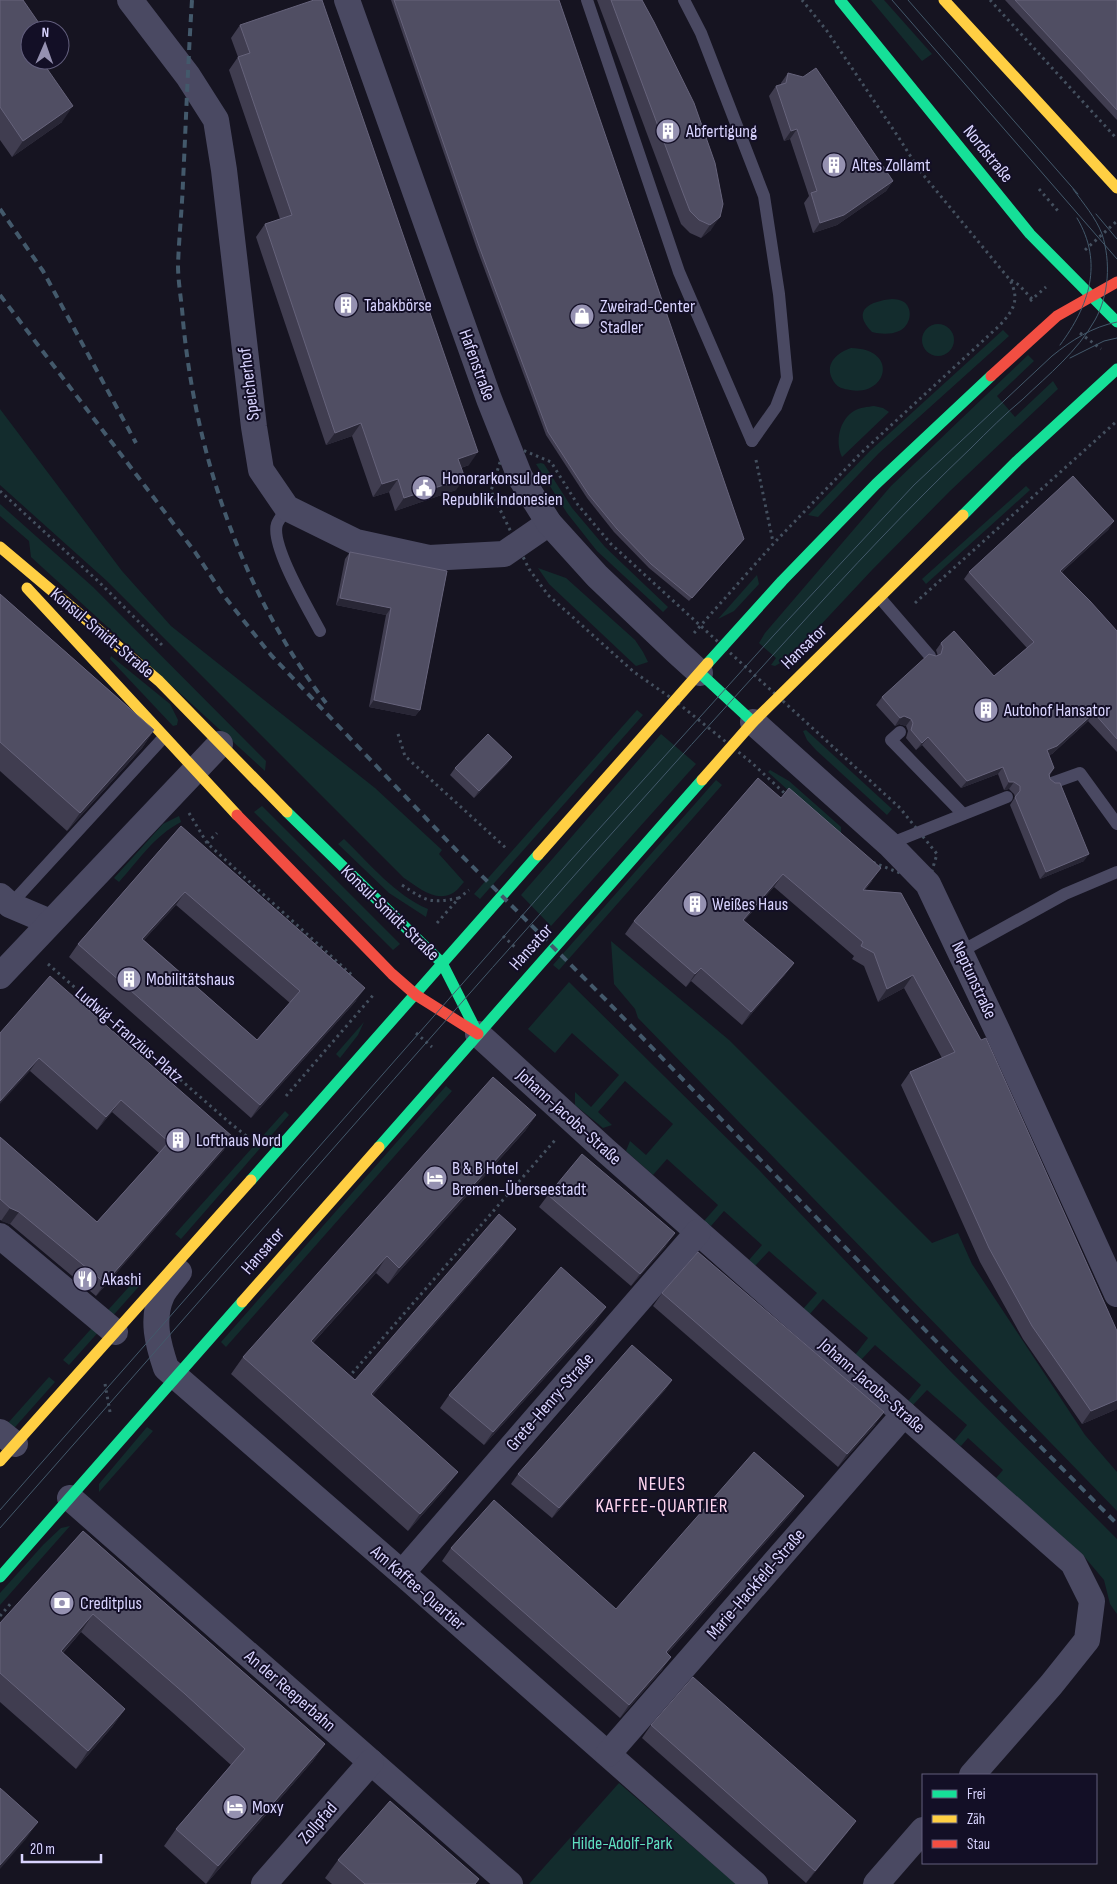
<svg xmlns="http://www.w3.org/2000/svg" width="1117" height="1884" font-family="'Sofia Sans Condensed',sans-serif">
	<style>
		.green { fill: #132c2d }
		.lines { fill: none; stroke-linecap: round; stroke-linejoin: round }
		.path { stroke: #44505f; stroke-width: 3; stroke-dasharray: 2.5 4; stroke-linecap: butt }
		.lane { stroke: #4a4962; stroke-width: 12 }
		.street { stroke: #4a4962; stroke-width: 26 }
		.fast { stroke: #16e098; stroke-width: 11 }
		.slow { stroke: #ffcf43; stroke-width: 11 }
		.jam { stroke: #f24e42; stroke-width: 11 }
		.tram { stroke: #43596b; stroke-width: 1 }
		.rail { stroke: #43596b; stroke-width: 4; stroke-dasharray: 8 6; stroke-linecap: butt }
		.wall { fill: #403d50; fill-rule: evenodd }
		.shaded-wall { fill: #282635 }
		.building { fill: #504e63; stroke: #66637b; fill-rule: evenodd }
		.labels { text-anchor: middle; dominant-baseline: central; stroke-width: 4; stroke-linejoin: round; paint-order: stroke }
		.poi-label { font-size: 18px; fill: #d9d4ff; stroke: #130f26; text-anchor: start }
		.street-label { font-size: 18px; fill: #d9d4ff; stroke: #130f26 }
		.park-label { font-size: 18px; fill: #5fe0c0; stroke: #130f26 }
		.neighbourhood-label { font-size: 19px; letter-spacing: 1px; fill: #ffd6f0; stroke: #130f26 }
	</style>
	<rect width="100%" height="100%" fill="#161421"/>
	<g class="green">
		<polygon points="871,0 884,0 932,54 922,61"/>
		<path d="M892,299C896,299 901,300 904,302C914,310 910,326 899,331C890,335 880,334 872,332C850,310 871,301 892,299Z"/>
		<circle cx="938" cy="340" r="16"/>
		<polygon points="1003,330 1009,336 879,453 818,517 808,515 870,451"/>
		<path d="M851,348C900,349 887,397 850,390C844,389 838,388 834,382C823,365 836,353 851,348Z"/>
		<polygon points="1028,355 1034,361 997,396 1015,417 1053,381 1058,389 950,491 872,570 800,647 782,662 775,666 771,665 776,658 759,643 765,633 891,486"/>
		<path d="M874,406L883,408L889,412L842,457C835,442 839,420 854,411C860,407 868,407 874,406Z"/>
		<path d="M0,409L122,571L171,626L375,788L442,850L439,854L464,882C461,885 457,891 453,893C435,903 418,887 404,878L107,581L0,485Z"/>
		<polygon points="541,463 544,464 572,508 605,547 668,607 663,612 597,551 567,513 536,464"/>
		<polygon points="1026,486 1030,490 926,584 922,579"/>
		<polygon points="0,504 93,587 266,761 265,771 31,557 29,541 0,516"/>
		<polygon points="538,568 566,578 635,640 643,652 648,662 636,666 549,584"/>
		<polygon points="757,575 759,584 734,611 718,619"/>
		<polygon points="111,656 170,704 178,720 177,725 173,726 110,659"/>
		<polygon points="637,710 643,715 480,899 474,894"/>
		<polygon points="806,730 892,809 887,815 816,750 807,740 803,731"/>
		<polygon points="661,734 696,764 551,926 521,895"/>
		<polygon points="770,770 789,781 841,827 841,838 768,772"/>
		<polygon points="716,780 722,785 559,970 553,965"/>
		<polygon points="262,806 400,944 393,950 254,812"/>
		<path d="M179,816L181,822C154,836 139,860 119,882L114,878L163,824Z"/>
		<path d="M344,839C370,864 395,895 428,909L426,917L389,893L338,844Z"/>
		<polygon points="611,941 729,1040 932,1243 958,1233 972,1264 1085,1435 1117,1472 1117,1511 638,1018 635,1009 614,984"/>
		<polygon points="569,982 759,1170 951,1372 1117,1539 1117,1614 1110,1604 1104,1580 1082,1554 996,1478 1003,1470 968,1438 961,1446 954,1441 967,1425 927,1390 913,1405 908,1401 921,1385 875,1345 861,1360 855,1355 868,1338 823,1299 809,1315 803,1309 817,1293 769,1251 755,1266 749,1260 762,1245 724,1211 711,1226 704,1221 718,1205 667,1159 653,1175 626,1151 630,1141 646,1155 673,1124 625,1081 598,1112 612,1125 603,1128 575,1105 575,1092 591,1107 619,1075 572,1033 555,1053 528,1029"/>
		<polygon points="364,1022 358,1035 340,1058 336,1054"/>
		<polygon points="446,1086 452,1091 226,1347 221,1342"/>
		<polygon points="285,1111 289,1115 181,1239 175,1234"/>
		<polygon points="137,1278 142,1283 69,1365 63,1360"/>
		<polygon points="49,1377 55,1382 0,1444 0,1432"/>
		<polygon points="147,1427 153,1431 99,1492 99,1484"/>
		<polygon points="70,1526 0,1605 0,1593 43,1545 61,1528"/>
		<polygon points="619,1783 736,1884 529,1884"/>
	</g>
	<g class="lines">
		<g class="path">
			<polyline points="990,0 1117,139"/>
			<polyline points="1039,189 1058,211"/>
			<polyline points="1085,250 1117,221"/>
			<polyline points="1011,280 1019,285 1032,299"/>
			<polyline points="1030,301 1046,287"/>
			<polyline points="1080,333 1101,349"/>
			<polygon points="506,443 551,462 578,505 611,544 900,808 937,854 928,884 849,853 752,763 674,700 634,672 548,595 529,569 491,491"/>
			<polyline points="756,460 773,542"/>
			<polyline points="0,491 99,582 163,646"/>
			<polyline points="915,603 1117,421"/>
			<path d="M694,633L774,543L861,453L999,326C1014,310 1020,300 1010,280L920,171L897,135L827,31L802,0"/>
			<polyline points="398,734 405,756 507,849"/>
			<polyline points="189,813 207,843 354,977"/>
			<polyline points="207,843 217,833"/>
			<path d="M402,885C426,901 430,904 459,898"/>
			<polyline points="437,923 459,898 469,890"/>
			<polyline points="503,936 517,949"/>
			<polyline points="48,964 230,1123 249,1138"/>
			<polyline points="416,1033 432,1047"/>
			<polyline points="286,1096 375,993"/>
			<polyline points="348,1378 556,1139"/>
			<polyline points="105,1384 110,1412"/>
			<polyline points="0,1616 12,1602"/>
		</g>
		<g class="lane">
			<polyline points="587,0 679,272 752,441"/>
			<polyline points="684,0 701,33 764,196 779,294 787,378 776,407 752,441"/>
			<path d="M287,508C284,513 279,519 277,524C270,545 309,610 320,631"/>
			<polyline points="880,598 930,656"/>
			<polyline points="900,732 891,740 963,814"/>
			<polyline points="1052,783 1080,773 1117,824"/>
			<polyline points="889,844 1007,797"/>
			<polyline points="10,905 164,737"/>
			<polyline points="960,952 1065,894 1117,872"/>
		</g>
		<g class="street">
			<polyline points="130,0 188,76 216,120 224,170 254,427 261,470 287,508 356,542 429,558 504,554 549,523"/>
			<polyline points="347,0 489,399 520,477 549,523 597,576 677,652 700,673"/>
			<polyline points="753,722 889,844 928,884 998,1032 1117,1294"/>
			<polyline points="0,896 10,905 50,922"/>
			<polyline points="0,976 220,744"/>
			<polyline points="478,1034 605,1150 1073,1563 1092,1601 1087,1640 1051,1685 972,1775"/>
			<polyline points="0,1236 115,1332"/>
			<path d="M179,1272C174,1279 166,1287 162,1295C151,1319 158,1344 166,1368L402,1573L755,1884"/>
			<polyline points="0,1432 15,1444"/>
			<polyline points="70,1498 510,1884"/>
			<polyline points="402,1573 698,1232"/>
			<polyline points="608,1754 904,1414"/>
			<polyline points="264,1884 371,1762"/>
			<polyline points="876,1884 923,1830"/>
		</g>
		<g class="fast">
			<polyline points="840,0 1030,234 1117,322"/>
			<polyline points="963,515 1017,461 1117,369"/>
			<polyline points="708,663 782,581 876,484 991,376"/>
			<polyline points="700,673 753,722"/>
			<polyline points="287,812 442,963 478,1034"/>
			<polyline points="379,1147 702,780"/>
			<polyline points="251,1180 538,855"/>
			<polyline points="0,1577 242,1302"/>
		</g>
		<g class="slow">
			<polyline points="944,0 1117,188"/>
			<polyline points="0,547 159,681 287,812"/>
			<polyline points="27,588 237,815"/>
			<polyline points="702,780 753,722 963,515"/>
			<polyline points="538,855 708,663"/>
			<polyline points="242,1302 379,1147"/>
			<polyline points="0,1461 251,1180"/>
		</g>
		<g class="jam">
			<polyline points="991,376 1057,316 1117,282"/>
			<polyline points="237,815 392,974 416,995 478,1034"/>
		</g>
		<g class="tram">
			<polyline points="892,0 1117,259"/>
			<polyline points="908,0 1078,194"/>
			<polyline points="1096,214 1117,239"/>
			<path d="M1060,345C1089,306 1104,263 1077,218"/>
			<polyline points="1070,358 1104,341 1117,338"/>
			<path d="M0,1510L571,860L774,635L914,485L1052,356C1072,340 1092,327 1117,322"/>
			<path d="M0,1528C263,1230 523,928 792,634C850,570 909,507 971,448C988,431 1005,414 1023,399C1049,374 1077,352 1095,320C1109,295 1111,262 1102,234C1096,218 1083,203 1073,189"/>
		</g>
		<g class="rail">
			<path d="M192,0C188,61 186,121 183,182C182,209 179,237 178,265C178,283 182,303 183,321C196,457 243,594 326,703"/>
			<polyline points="0,209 43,271 136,443"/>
			<polyline points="0,295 195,552 224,596 271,655 458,852 606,1000 928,1333 1117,1524"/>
		</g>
	</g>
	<g class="wall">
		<polygon points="0,0 30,30 30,60 62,122 12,157 0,140"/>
		<polygon points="391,0 559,0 741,543 689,601 649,568 614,532 587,498 546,435 477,249"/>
		<polygon points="597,0 642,0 711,230 701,238 690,233 681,224 674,206"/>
		<polygon points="1005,0 1117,0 1117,120"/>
		<polygon points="240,25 469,465 461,468 456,490 395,511 389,492 373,497 352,436 326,445 256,237 265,224 280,219 229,70 238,57 231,38"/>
		<polygon points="788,73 893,181 886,191 837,225 813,233 804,203 809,196 790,139 784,141 769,96 776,86 781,85 781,83"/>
		<polygon points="1109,529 1062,572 1117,631 1117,752 1088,721 1052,754 1049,755 1054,768 1050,775 1050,779 1084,861 1040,879 1010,805 1015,797 1014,794 1009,789 1004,790 998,774 961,788 922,745 916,750 906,738 908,731 906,726 899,724 895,726 876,705 882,697 938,656 936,650 941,643 994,676 1027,648 964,579 969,572"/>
		<polygon points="350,552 447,571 420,710 415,716 369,707 386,615 336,605 345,559"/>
		<polygon points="0,594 154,730 142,748 67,831 0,771"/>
		<polygon points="512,757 507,764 474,798 450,775 455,768"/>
		<polygon points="758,778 872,881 865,890 901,893 1117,1409 1082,1424 1023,1339 980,1262 901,1085 910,1072 942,1058 904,988 878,1002 864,966 852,959 854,956 774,887 744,921 794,963 784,976 742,1025 691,981 686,987 625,934 634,921"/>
		<path d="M181,826L356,1001L251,1118L69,957L78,944ZM176,905L290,1003L257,1040L144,940Z"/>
		<polygon points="0,1033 224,1150 96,1296 10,1224 0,1220 0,1137 97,1222 159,1153 112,1112 97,1130 30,1071"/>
		<polygon points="536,1115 525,1131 388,1284 376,1273 313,1343 355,1380 504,1245 372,1396 446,1488 408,1531 231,1374 243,1357"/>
		<polygon points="548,1195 666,1246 631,1286 539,1207"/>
		<polygon points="662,1293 875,1425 838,1467 653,1306"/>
		<polygon points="597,1320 484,1445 440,1408 449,1395"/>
		<polygon points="672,1380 665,1390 552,1518 511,1484 518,1474"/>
		<polygon points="795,1509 667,1654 662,1670 620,1718 442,1561 451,1548 616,1609"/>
		<polygon points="83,1531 325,1744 312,1762 206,1884 164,1846 176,1829 231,1765 172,1712 81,1632 63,1653 125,1709 112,1727 76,1769 0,1702 0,1623"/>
		<polygon points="651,1725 856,1821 847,1833 806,1883 642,1738"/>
		<polygon points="338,1860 476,1884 332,1884 325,1878"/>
	</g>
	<g class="shaded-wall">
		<polygon points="73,106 62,122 12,157 23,141"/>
		<polygon points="797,129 790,139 784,141 791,131"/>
		<polygon points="893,181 886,191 837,225 813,233 820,223"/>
		<polygon points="720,217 711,230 701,238 710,225"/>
		<polygon points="361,423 352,436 326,445 335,433"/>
		<polygon points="478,452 469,465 449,472 458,459"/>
		<polygon points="465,478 456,490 395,511 404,498"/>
		<polygon points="398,479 389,492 373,497 382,484"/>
		<polygon points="1114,521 1109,529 1055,578 1060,571"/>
		<polygon points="340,598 391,608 386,615 336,605"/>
		<polygon points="374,700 420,710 415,716 369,707"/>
		<polygon points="1094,713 1088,721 1052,754 1041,757 1047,750"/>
		<polygon points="904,716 911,719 906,726 899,724 895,726 900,718"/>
		<polygon points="154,730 142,748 67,831 80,813"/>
		<polygon points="928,737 922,745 916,750 922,743"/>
		<polygon points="512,757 507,764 474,798 479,791"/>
		<polygon points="1003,767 998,774 961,788 967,781"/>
		<polygon points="1009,782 1014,782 1009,789 1004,790"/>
		<polygon points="1089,854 1084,861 1040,879 1046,872"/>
		<polygon points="881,868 872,881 853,903 863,890"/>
		<polygon points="783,874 774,887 733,933 743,920"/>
		<polygon points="185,892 176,905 133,952 142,939"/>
		<polygon points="794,963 784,976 742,1025 751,1012"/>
		<polygon points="701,968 691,981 686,987 695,974"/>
		<polygon points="913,975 904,988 878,1002 887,989"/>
		<polygon points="365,988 356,1001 251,1118 260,1105"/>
		<polygon points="39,1058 30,1071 0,1104 0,1101"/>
		<polygon points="121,1100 112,1112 97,1130 106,1117"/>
		<polygon points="536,1115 525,1131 388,1284 399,1268"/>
		<polygon points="233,1137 224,1150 96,1296 105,1283"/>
		<polygon points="10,1208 19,1212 10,1224 1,1221"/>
		<polygon points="516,1229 504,1245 359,1411 371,1394"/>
		<polygon points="675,1233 666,1246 631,1286 640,1274"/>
		<polygon points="387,1256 376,1273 300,1357 311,1341"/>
		<polygon points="606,1307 597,1320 484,1445 493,1432"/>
		<polygon points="672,1380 665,1390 552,1518 559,1508"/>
		<polygon points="1117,1400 1117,1409 1082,1424 1091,1411"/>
		<polygon points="884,1412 875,1425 838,1467 847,1454"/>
		<polygon points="458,1472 446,1488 408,1531 420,1514"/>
		<polygon points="804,1496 795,1509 657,1665 666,1652"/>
		<polygon points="93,1614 81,1632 48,1669 61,1651"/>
		<polygon points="671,1657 662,1670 620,1718 629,1705"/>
		<polygon points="125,1709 112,1727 76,1769 88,1751"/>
		<polygon points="325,1744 312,1762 206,1884 218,1866"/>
		<polygon points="856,1821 847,1833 806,1883 815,1871"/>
		<polygon points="38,1822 26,1839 0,1869 0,1865"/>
	</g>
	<g class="building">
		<polygon points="0,0 23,0 43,29 41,30 30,30 30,39 28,41 30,44 30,60 41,60 73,106 23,141 0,107"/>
		<polygon points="314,0 322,0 478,452 458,459 465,478 404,498 398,479 382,484 361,423 335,433 265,224 292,215 238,57 250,53 240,25"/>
		<polygon points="394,0 559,0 744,539 692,598 651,564 617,529 589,495 548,432 479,246"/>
		<polygon points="611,0 642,0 654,22 694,103 715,163 723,204 720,217 710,225 699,220 690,211 683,193"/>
		<polygon points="1015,0 1117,0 1117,110"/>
		<polygon points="816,68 893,181 844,215 820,223 811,193 817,191 797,129 791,131 776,86 786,83 788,73 803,77"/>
		<polygon points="1073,476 1114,521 1060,571 1090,601 1117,631 1117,739 1094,713 1057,746 1047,750 1054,768 1049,774 1050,779 1055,783 1060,783 1089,854 1046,872 1015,797 1020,791 1020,786 1014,782 1009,782 1003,767 967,781 928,737 922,743 911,730 913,723 911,719 904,716 900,718 882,697 929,654 936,656 941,654 943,647 941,643 954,631 994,676 1034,642 969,572"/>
		<polygon points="350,552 447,571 420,710 374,700 391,608 340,598"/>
		<polygon points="0,594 154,730 80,813 0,742"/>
		<polygon points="488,734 512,757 479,791 455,768"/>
		<polygon points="758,778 781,798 789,788 881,868 863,890 901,893 981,1040 986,1038 1117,1331 1117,1400 1091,1411 1032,1326 989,1248 910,1072 955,1052 913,975 887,989 874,953 861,946 863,942 783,874 743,920 794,963 751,1012 701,968 695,974 634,921"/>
		<path d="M181,826L365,988L260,1105L78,944ZM185,892L300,991L257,1040L142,939Z"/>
		<polygon points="50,976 233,1137 105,1283 19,1212 10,1208 0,1199 0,1137 97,1222 169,1142 121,1100 106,1117 39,1058 0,1101 0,1033"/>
		<polygon points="493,1077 536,1115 399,1268 387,1256 311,1341 355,1380 499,1214 516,1229 371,1394 458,1472 420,1514 243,1357"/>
		<polygon points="582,1154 675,1233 640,1274 548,1195"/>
		<polygon points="698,1252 884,1412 847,1454 662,1293"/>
		<polygon points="561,1267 606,1307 493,1432 449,1395"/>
		<polygon points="632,1345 672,1380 559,1508 518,1474"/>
		<polygon points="754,1452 804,1496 666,1652 671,1657 629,1705 451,1548 494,1500 616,1609"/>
		<polygon points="83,1531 325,1744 218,1866 176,1829 245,1749 185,1694 93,1614 61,1651 125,1709 88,1751 0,1673 0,1623"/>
		<polygon points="693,1677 856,1821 815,1871 651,1725"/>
		<polygon points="0,1788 38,1822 0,1865"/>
		<polygon points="390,1801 479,1879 475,1884 365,1884 338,1860"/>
	</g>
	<defs>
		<symbol id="building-disc" viewBox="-11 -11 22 22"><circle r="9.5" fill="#9591b1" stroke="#130f26"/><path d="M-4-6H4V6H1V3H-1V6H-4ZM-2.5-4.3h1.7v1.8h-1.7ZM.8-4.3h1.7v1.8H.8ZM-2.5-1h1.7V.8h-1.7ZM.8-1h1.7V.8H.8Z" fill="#fff"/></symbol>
		<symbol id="shop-disc" viewBox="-11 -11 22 22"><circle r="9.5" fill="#9591b1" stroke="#130f26"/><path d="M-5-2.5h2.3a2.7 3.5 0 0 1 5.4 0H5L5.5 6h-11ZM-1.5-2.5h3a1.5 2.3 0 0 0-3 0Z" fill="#fff"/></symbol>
		<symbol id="civic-disc" viewBox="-11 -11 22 22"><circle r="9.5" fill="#9591b1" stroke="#130f26"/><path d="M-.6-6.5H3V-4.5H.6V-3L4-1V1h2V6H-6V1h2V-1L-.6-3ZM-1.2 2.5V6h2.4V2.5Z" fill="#fff"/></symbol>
		<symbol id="hotel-disc" viewBox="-11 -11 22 22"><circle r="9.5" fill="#9591b1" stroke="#130f26"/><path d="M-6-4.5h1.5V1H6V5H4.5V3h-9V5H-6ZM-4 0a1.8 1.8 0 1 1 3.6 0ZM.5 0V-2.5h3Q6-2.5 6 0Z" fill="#fff"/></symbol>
		<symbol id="restaurant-disc" viewBox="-11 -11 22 22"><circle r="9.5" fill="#9591b1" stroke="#130f26"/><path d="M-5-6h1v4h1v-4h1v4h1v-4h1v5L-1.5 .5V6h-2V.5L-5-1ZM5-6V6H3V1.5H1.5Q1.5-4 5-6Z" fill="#fff"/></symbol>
		<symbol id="bank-disc" viewBox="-11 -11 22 22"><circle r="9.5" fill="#9591b1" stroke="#130f26"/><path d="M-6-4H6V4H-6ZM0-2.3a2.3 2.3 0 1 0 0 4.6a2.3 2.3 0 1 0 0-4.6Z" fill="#fff"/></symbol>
	</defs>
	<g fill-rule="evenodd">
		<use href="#building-disc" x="654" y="117" width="28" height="28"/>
		<use href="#building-disc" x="820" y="151" width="28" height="28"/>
		<use href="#building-disc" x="332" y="291" width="28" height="28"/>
		<use href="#shop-disc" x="568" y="302" width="28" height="28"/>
		<use href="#civic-disc" x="410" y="474" width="28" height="28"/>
		<use href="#building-disc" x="972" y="696" width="28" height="28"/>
		<use href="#building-disc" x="681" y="890" width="28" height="28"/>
		<use href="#building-disc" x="115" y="965" width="28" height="28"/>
		<use href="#building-disc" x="164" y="1126" width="28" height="28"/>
		<use href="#hotel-disc" x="421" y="1164" width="28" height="28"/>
		<use href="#restaurant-disc" x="71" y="1265" width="28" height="28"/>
		<use href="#bank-disc" x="48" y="1589" width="28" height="28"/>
		<use href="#hotel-disc" x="221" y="1793" width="28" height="28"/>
	</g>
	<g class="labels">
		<g class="poi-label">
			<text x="686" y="131">Abfertigung</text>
			<text x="852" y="165">Altes Zollamt</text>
			<text x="364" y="305">Tabakbörse</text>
			<text x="600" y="306">Zweirad-Center<tspan x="600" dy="21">Stadler</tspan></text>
			<text x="442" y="478">Honorarkonsul der<tspan x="442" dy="21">Republik Indonesien</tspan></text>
			<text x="1004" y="710">Autohof Hansator</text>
			<text x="712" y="904">Weißes Haus</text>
			<text x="146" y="979">Mobilitätshaus</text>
			<text x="196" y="1140">Lofthaus Nord</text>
			<text x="452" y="1168">B &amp; B Hotel<tspan x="452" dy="21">Bremen-Überseestadt</tspan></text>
			<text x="102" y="1279">Akashi</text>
			<text x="80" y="1603">Creditplus</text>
			<text x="252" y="1807">Moxy</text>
		</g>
		<g class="street-label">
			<text transform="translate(988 154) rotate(51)">Nordstraße</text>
			<text transform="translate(477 365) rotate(70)">Hafenstraße</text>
			<text transform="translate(249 384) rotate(-97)">Speicherhof</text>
			<text transform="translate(102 633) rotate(40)">Konsul-Smidt-Straße</text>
			<text transform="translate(804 647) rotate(-44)">Hansator</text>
			<text transform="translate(390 913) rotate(44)">Konsul-Smidt-Straße</text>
			<text transform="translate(531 947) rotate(-48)">Hansator</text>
			<text transform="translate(974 980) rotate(65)">Neptunstraße</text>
			<text transform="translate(129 1035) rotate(41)">Ludwig-Franzius-Platz</text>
			<text transform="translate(569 1117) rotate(42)">Johann-Jacobs-Straße</text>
			<text transform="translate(263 1251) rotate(-49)">Hansator</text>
			<text transform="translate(872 1386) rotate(41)">Johann-Jacobs-Straße</text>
			<text transform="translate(550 1402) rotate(-49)">Grete-Henry-Straße</text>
			<text transform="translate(756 1584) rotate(-49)">Marie-Hackfeld-Straße</text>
			<text transform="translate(418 1588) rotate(41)">Am Kaffee-Quartier</text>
			<text transform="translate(290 1691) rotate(41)">An der Reeperbahn</text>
			<text transform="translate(318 1823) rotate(-49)">Zollpfad</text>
		</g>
		<g class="park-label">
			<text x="622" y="1843">Hilde-Adolf-Park</text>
		</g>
		<g class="neighbourhood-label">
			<text x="662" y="1484">NEUES<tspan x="662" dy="22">KAFFEE-QUARTIER</tspan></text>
		</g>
	</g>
	<rect x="922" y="1774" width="175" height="90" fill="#130f26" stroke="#625e7d"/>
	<rect x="932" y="1790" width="25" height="8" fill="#16e098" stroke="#625e7d"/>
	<text x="967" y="1799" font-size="15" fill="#d9d4ff">Frei</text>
	<rect x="932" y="1815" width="25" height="8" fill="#ffcf43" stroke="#625e7d"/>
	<text x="967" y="1824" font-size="15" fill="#d9d4ff">Zäh</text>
	<rect x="932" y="1840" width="25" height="8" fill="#f24e42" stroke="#625e7d"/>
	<text x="967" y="1849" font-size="15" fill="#d9d4ff">Stau</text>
	<g transform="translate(45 45) rotate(2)"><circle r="24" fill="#130f26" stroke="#625e7d"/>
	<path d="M0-4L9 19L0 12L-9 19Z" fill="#9591b1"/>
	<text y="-8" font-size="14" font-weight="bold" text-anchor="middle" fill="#d9d4ff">N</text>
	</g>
	<path d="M22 1854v8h79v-8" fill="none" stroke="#d9d4ff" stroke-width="2.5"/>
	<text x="30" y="1854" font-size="15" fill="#d9d4ff" stroke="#130f26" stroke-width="4" paint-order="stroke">20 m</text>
</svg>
